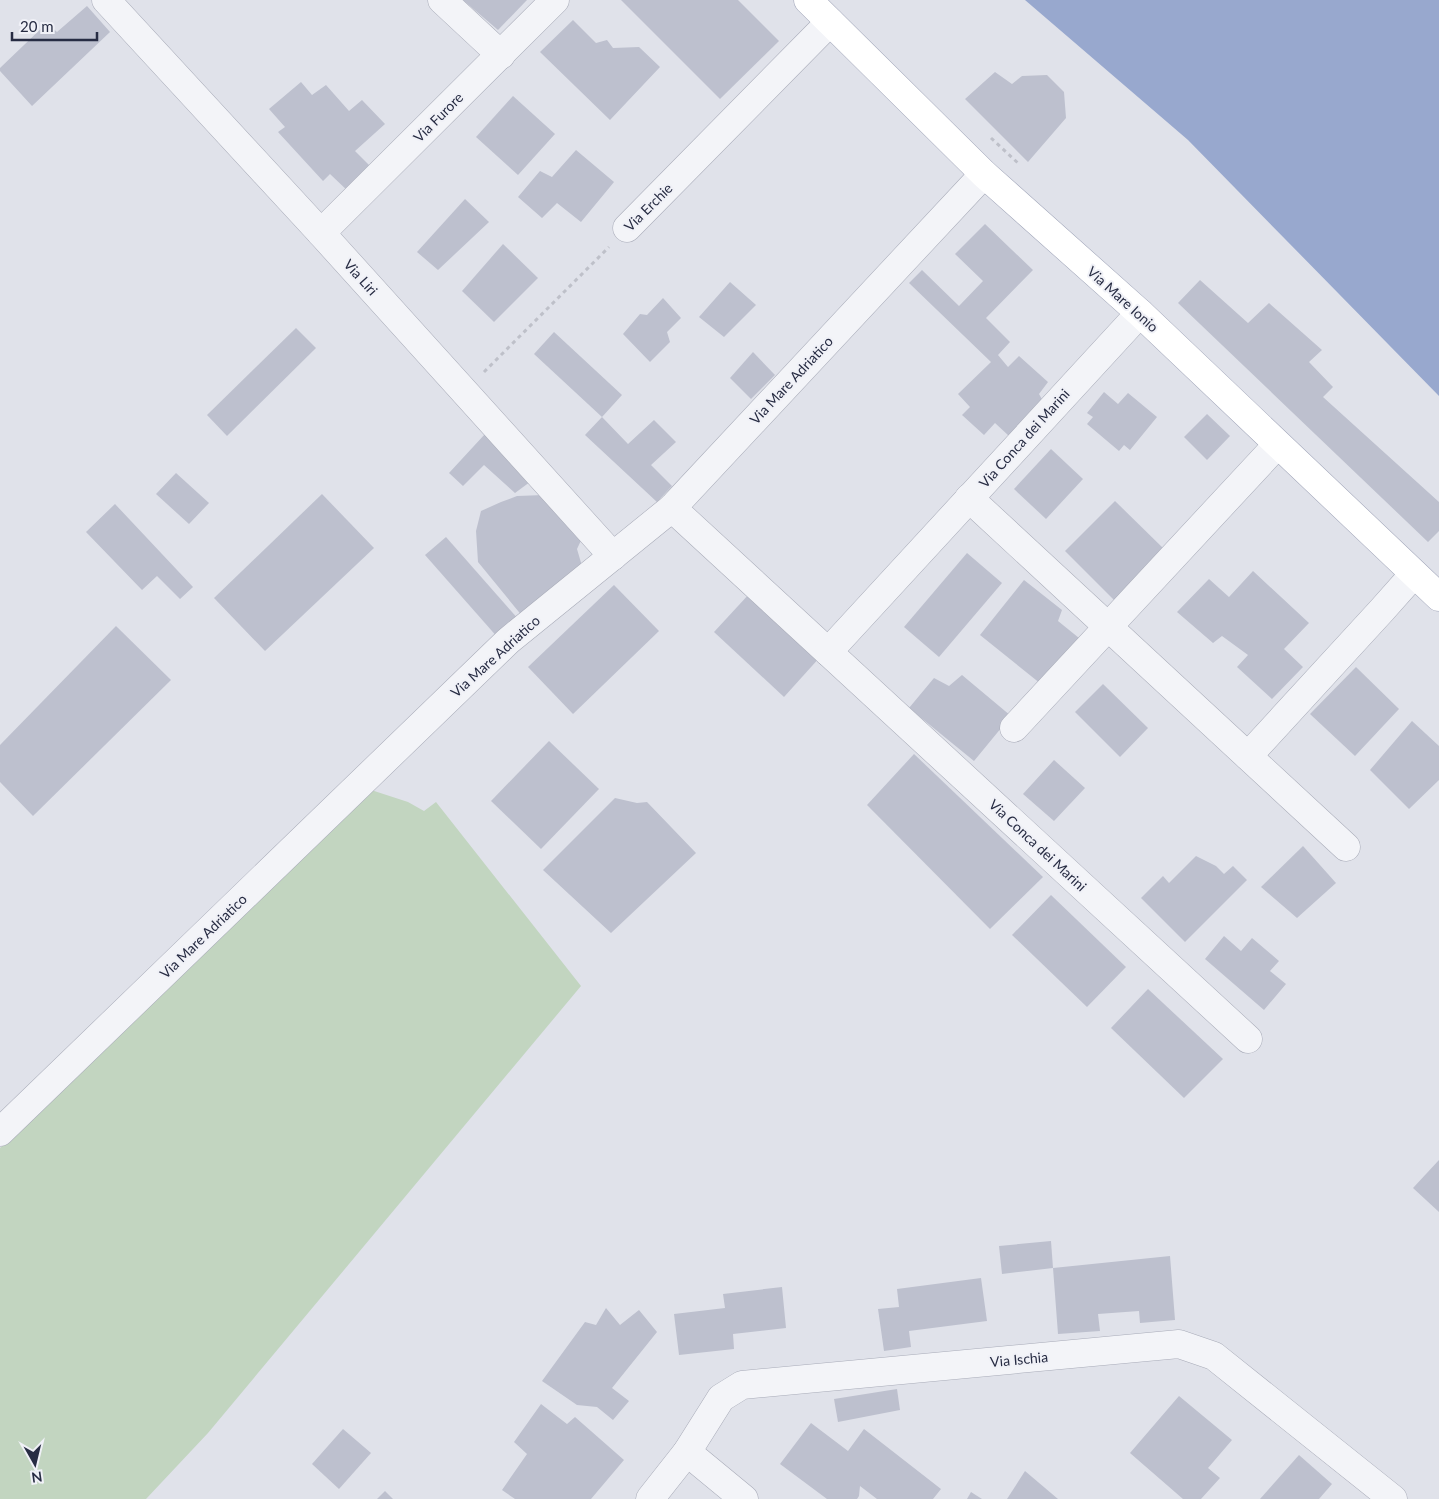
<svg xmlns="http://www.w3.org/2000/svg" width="1439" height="1499" font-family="Lato,sans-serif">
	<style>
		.green { fill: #c2d5c0 }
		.water { fill: #98a8ce }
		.building { fill: #bdc0ce }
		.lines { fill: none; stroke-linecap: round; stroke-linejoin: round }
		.minor-casing { stroke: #a8abb8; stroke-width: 29 }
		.major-casing { stroke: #9ea3b7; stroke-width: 29 }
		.path { stroke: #bec0c9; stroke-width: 3; stroke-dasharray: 4 4; stroke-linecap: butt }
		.minor { stroke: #f3f4f8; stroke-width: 28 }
		.major { stroke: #fff; stroke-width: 28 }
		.labels { text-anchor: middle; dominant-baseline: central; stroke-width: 4; stroke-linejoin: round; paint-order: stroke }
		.street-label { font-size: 14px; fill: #272c43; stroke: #f0f1f7 }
	</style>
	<rect width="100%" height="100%" fill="#e0e2ea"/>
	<polygon class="green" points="365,788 408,802 424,811 436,802 581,986 208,1433 146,1499 0,1499 0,1148"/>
	<polygon class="water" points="1025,0 1439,0 1439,396 1188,140"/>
	<g class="building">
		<polygon points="463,0 527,0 498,30"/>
		<polygon points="621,0 738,0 779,41 720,99"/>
		<polygon points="87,6 110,32 32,106 0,71 0,68 47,23 57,32"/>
		<polygon points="573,20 596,43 607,40 613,48 639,47 660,67 610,120 540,52"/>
		<polygon points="995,72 1012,84 1022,76 1047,75 1064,92 1066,118 1028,162 965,99"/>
		<polygon points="301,82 312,95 326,85 349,111 362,100 385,124 355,151 373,169 350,193 330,174 323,181 278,132 285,127 269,109"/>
		<polygon points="513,96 555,134 518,175 476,137"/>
		<polygon points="576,150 614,182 581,222 557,203 542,218 518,197 540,171 552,177"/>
		<polygon points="465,199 489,222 438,270 417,252"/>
		<polygon points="985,224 1033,270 986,318 1010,342 998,355 1008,367 1019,356 1048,382 1039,394 1043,401 1009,436 995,423 984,435 962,415 970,407 958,394 991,362 909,283 922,270 959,306 983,281 955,254"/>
		<polygon points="503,244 538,278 494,322 462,291"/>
		<polygon points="1200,280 1248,323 1269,303 1322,350 1309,362 1333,387 1323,397 1439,502 1439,531 1428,542 1178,303"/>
		<polygon points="730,282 756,305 724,337 699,317"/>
		<polygon points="663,298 681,318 667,332 670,342 650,362 623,334 640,314 647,315"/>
		<polygon points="296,328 316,348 227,436 207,415"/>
		<polygon points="554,332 622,395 602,417 534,354"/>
		<polygon points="753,352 775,375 751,399 730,378"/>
		<polygon points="1104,392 1118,404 1128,393 1157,417 1130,450 1124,445 1119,451 1087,424 1093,417 1087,413"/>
		<polygon points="1207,414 1230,436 1207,460 1184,437"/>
		<polygon points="602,417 628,444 654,420 676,442 651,465 672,486 657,502 585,435"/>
		<polygon points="485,434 534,479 515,493 484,465 463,486 449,473"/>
		<polygon points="1051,449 1083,479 1046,519 1014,489"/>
		<polygon points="176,473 209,503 189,524 156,494"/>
		<polygon points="322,494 374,548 265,651 214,598"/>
		<polygon points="544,495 584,534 577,549 582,566 523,617 478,562 476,531 481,511 501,502 517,496"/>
		<polygon points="1115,501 1166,551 1116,602 1065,551"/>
		<polygon points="115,504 193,587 180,599 157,576 142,590 86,532"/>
		<polygon points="446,537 520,621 499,639 425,555"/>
		<polygon points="967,553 1002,583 939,657 904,627"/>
		<polygon points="1253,571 1309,623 1284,649 1303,667 1272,699 1237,667 1248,655 1222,636 1213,643 1177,612 1209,579 1229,597"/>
		<polygon points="1024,580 1062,610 1058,621 1079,638 1041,684 980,635"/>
		<polygon points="614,585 659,631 573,714 528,667"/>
		<polygon points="750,593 821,656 784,697 714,632"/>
		<polygon points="116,626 171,680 33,816 0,782 0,745"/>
		<polygon points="1356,667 1399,709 1355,756 1310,714"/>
		<polygon points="962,675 1011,716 974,761 909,708 934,678 949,686"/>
		<polygon points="1103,684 1148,728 1120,757 1075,712"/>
		<polygon points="1412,721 1439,746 1439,780 1409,809 1370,770"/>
		<polygon points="549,741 599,789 541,849 491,801"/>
		<polygon points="914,754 1043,877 990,929 867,805"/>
		<polygon points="1054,760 1085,788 1054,821 1023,794"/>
		<polygon points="615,798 637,803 647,802 696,853 611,933 543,870"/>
		<polygon points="1303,846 1336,883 1297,918 1261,887"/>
		<polygon points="1196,856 1216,866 1224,874 1233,866 1247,880 1185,942 1141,898 1163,876 1169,883"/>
		<polygon points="1051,895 1126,967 1087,1007 1012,935"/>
		<polygon points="1224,936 1241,951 1252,938 1279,961 1270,971 1286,984 1264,1010 1205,959"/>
		<polygon points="1148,989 1223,1059 1184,1098 1111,1028"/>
		<polygon points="1439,1160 1439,1212 1413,1188"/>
		<polygon points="1051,1241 1053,1268 1002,1274 999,1246"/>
		<polygon points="1170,1256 1175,1320 1140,1323 1139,1311 1098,1314 1100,1331 1058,1334 1053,1268"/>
		<polygon points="981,1278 987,1321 909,1331 911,1347 884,1351 878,1309 899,1307 897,1289"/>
		<polygon points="782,1287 786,1328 733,1334 734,1349 679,1355 674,1314 725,1308 723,1294"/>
		<polygon points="606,1308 620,1325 639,1310 657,1332 612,1388 629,1401 613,1420 597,1407 577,1405 542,1381 585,1322 596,1325"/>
		<polygon points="897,1389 900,1410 838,1422 834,1399"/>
		<polygon points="1179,1396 1232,1440 1208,1468 1220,1478 1201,1499 1183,1499 1130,1453"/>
		<polygon points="541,1404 567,1424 575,1417 624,1460 591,1499 515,1499 502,1490 527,1454 514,1442"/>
		<polygon points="811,1423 848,1451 864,1429 941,1489 933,1499 877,1499 860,1486 859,1496 857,1499 827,1499 780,1464"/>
		<polygon points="343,1429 371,1453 339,1489 312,1464"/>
		<polygon points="1299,1455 1332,1484 1319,1499 1260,1499"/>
		<polygon points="1025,1471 1058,1499 1007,1499"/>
		<polygon points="385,1491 393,1499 377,1499"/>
		<polygon points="971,1492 982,1499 967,1499"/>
	</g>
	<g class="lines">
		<defs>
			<g id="minor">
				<polyline points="106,0 321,233 613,556"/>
				<polyline points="442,0 501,55"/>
				<polyline points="627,228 830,22"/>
				<polyline points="321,233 555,0"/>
				<polyline points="969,498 1346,847"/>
				<polyline points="672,508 1248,1039"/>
				<polyline points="828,652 1140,313"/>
				<polyline points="1014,728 1277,445"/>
				<polyline points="1248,756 1382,610 1414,574"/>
				<polyline points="0,1132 508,641 672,508 984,174"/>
				<polyline points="687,1452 744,1499"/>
				<polyline points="650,1499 687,1452 721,1398 742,1385 1179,1344 1214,1356 1393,1499"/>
			</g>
			<polyline id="major" points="808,0 984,174 1140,313 1439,597"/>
		</defs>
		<use href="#minor" class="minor-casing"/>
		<use href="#major" class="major-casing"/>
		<g class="path">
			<polyline points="991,138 1019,164"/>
			<polyline points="484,372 609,247"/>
		</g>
		<use href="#minor" class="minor"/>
		<use href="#major" class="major"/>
	</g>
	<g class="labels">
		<g class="street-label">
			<text transform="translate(438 117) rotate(-45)">Via Furore</text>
			<text transform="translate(648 207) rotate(-45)">Via Erchie</text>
			<text transform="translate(361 277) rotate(48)">Via Liri</text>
			<text transform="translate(1123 299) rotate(42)">Via Mare Ionio</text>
			<text transform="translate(791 380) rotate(-47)">Via Mare Adriatico</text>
			<text transform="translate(1024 438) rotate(-48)">Via Conca dei Marini</text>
			<text transform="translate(495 656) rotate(-42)">Via Mare Adriatico</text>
			<text transform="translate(1038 845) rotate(43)">Via Conca dei Marini</text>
			<text transform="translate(203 936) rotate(-44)">Via Mare Adriatico</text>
			<text transform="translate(1019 1359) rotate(-5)">Via Ischia</text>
		</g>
	</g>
	<g transform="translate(35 1464) rotate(172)" stroke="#f0f1f7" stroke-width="4" paint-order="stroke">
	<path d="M0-4L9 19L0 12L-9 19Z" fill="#272c43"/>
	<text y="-8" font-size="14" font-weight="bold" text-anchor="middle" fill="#272c43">N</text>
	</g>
	<path d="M12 32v8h85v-8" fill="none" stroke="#272c43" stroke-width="2.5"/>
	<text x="20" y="32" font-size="15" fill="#272c43" stroke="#f0f1f7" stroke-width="4" paint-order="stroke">20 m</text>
</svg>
